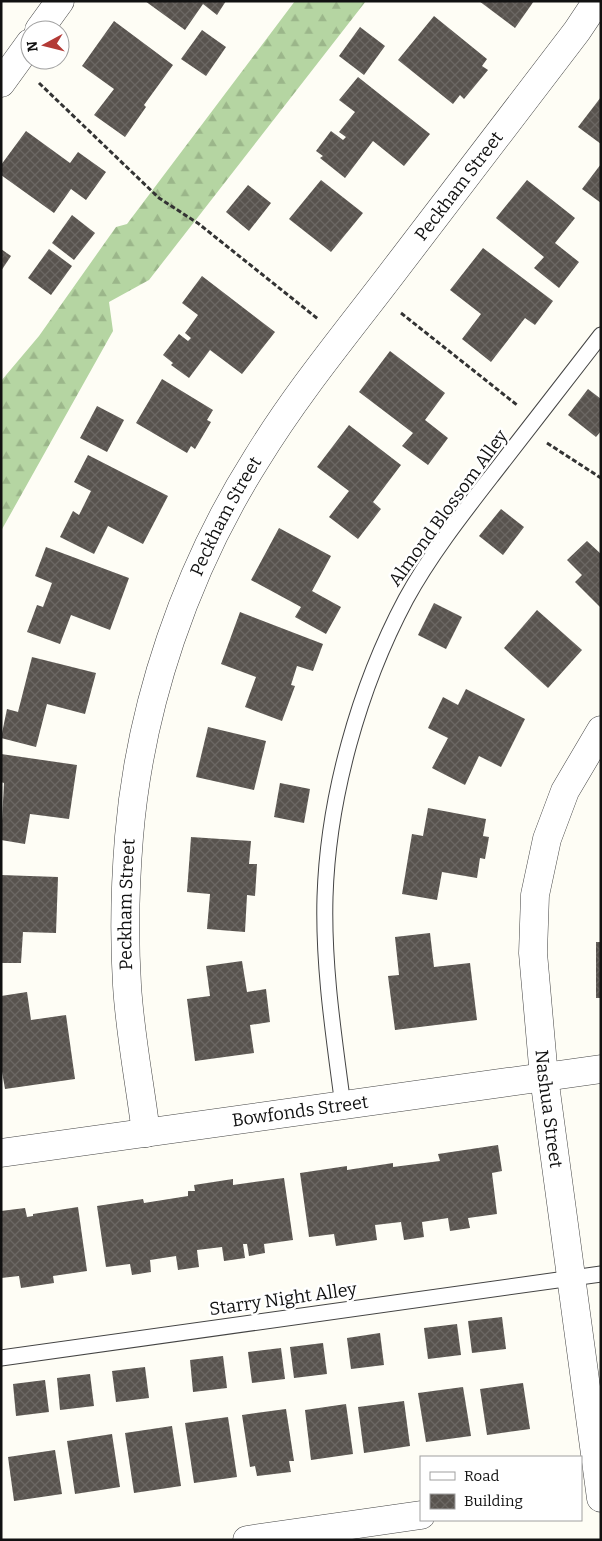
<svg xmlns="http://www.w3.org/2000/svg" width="602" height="1541" font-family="Bitter,serif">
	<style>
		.forest { fill: url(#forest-firs) }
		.building { fill: url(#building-cross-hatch) }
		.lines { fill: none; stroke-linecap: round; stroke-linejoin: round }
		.lane-casing { stroke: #444; stroke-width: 17 }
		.street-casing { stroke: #444; stroke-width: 29 }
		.path { stroke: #333; stroke-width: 3; stroke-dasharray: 5 2.5; stroke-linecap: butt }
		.lane { stroke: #fff; stroke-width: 15 }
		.street { stroke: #fff; stroke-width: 28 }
		.labels { text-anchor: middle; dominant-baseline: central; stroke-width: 5; stroke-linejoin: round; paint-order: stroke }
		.street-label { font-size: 18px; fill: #111; stroke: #fff }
	</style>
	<defs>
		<pattern id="forest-firs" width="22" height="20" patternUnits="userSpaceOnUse" patternTransform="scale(1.25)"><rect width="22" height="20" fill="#b5d5a2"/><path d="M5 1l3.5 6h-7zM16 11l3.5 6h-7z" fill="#9bb68a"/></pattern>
		<pattern id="building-cross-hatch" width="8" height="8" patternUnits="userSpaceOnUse" patternTransform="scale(1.25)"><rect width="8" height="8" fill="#58534e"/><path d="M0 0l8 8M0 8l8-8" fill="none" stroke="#6b6763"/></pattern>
	</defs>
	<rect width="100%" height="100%" fill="#fefdf5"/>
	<polygon class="forest" points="295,1 366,1 149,280 109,302 113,331 1,531 1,381 39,336 116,227 127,224"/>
	<g class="building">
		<polygon points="145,1 226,1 217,15 203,4 185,30"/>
		<polygon points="479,1 534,1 515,28"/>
		<polygon points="434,16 487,59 482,66 488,70 464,99 460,95 453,104 398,60"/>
		<polygon points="114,21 173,65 144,105 146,107 125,137 94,115 114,89 82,66"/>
		<polygon points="360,27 385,46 364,75 339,56"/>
		<polygon points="202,30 226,47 206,76 181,59"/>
		<polygon points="358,77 430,134 404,166 373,141 345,178 320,158 323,156 316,151 331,131 343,140 346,137 339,132 355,112 339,100"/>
		<polygon points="601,97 601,144 578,127"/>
		<polygon points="26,131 70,163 78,152 106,172 86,200 71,189 54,213 1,175 1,165"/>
		<polygon points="601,164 601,203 582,189"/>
		<polygon points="321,180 363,213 331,252 289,219"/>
		<polygon points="527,180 575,218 555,243 579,262 559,288 534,268 544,257 496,218"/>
		<polygon points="248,185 271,203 249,231 226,212"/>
		<polygon points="72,215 95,233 74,260 52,243"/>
		<polygon points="483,248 553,301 535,325 525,318 491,362 462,339 481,314 450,290"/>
		<polygon points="1,249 11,256 1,271"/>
		<polygon points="49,249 72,266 51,295 28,278"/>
		<polygon points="202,276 275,332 242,374 210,350 189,378 171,365 173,363 163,355 179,334 188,341 191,338 185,333 198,315 182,303"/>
		<polygon points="390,351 445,393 425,420 448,438 428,465 402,446 413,433 359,392"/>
		<polygon points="162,379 213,410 207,420 211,422 195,449 191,446 187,453 136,423"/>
		<polygon points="588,389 601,399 601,431 596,437 568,415"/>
		<polygon points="97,406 124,420 107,452 80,438"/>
		<polygon points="349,425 401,465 373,502 381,509 358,539 329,517 349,491 317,467"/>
		<polygon points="88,455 168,496 143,544 108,526 94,554 60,537 73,511 79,515 91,491 74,482"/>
		<polygon points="501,509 524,527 503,555 479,536"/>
		<polygon points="279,528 331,556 312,591 341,607 326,634 295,617 301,607 251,580"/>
		<polygon points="587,541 601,554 601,608 575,582 582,575 567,560"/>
		<polygon points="46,547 129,578 110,630 71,615 60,644 27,632 37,605 43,607 52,583 35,576"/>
		<polygon points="434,603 462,617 446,649 418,635"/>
		<polygon points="537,610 582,650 548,688 504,648"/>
		<polygon points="240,612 323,644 313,671 297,666 291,685 295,686 282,721 245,707 256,677 221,664"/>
		<polygon points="32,657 96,673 85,714 47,704 36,747 1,738 7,709 18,712"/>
		<polygon points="466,689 525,719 501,767 479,756 465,785 432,768 448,738 428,728 443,697 458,705"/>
		<polygon points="208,727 266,741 254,790 196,777"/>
		<polygon points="1,754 77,765 69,819 30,814 25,844 1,840 4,783 1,782"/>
		<polygon points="280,783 310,789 304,823 274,817"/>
		<polygon points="428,808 486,819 483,836 489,837 485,859 480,858 477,878 442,872 437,900 402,894 412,834 423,836"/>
		<polygon points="191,837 251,841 249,864 257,864 255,896 247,895 245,932 207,929 210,894 187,892"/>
		<polygon points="1,875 58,877 56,933 23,932 21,963 1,963"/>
		<polygon points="430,933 434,967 470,963 477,1020 395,1030 388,976 399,975 395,937"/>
		<rect x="596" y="942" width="5" height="56"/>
		<polygon points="242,961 247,992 266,989 270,1022 250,1025 254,1053 195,1061 187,999 210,996 206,966"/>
		<polygon points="27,992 31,1020 66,1015 75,1079 5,1089 1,1066 1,996"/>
		<polygon points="498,1145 502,1171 492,1173 497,1214 468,1218 470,1228 450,1231 448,1218 422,1222 424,1237 404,1240 401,1222 375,1225 377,1240 336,1246 334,1234 309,1237 300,1173 347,1166 347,1170 393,1163 393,1167 440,1161 438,1154"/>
		<polygon points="284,1178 293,1240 264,1244 265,1253 249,1256 247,1244 243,1244 245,1258 224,1261 222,1247 197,1250 199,1267 178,1270 176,1256 150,1260 151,1272 132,1275 130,1264 106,1267 97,1206 143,1199 144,1203 188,1196 188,1191 195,1191 194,1185 233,1179 233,1185"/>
		<polygon points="78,1207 87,1271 53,1276 54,1283 21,1288 19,1276 1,1278 1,1211 25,1208 27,1217 33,1216 33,1214"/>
		<polygon points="502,1317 506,1349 472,1353 468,1321"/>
		<polygon points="457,1324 461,1355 428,1359 424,1328"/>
		<polygon points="380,1333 384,1365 351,1369 347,1338"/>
		<polygon points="323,1343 327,1374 294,1378 290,1347"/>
		<polygon points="281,1348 285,1379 252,1383 248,1352"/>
		<polygon points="223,1356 227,1388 193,1392 190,1360"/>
		<polygon points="145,1367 149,1398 116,1402 112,1371"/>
		<polygon points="90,1374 94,1406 60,1410 57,1378"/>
		<polygon points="45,1380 49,1412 16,1416 13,1384"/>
		<polygon points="523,1383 530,1429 487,1435 480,1389"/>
		<polygon points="463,1387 471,1436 426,1442 418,1393"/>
		<polygon points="404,1401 410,1446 364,1453 358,1407"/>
		<polygon points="346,1404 353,1454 311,1460 305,1410"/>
		<polygon points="286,1409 294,1461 289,1461 291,1472 257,1476 255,1466 250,1467 242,1415"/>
		<polygon points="228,1417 237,1477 194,1483 185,1423"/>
		<polygon points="172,1426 181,1486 134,1493 125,1433"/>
		<polygon points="112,1434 120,1487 75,1494 67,1441"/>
		<polygon points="55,1450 62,1494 14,1501 8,1457"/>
	</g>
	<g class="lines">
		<defs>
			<g id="lane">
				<path d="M343,1106C334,1037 323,967 325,897C328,798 359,687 406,599C430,555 463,513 494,473C530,427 565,381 601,335"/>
				<polyline points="1,1358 601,1274"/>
			</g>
			<g id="street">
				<polyline points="39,30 60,1"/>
				<polyline points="1,83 30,43"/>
				<path id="s1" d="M601,730L565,791L547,839L535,895L533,953L544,1077L601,1498"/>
				<path id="s2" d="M146,1133C140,1084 130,1035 127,985C124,936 125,886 129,837C140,704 186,570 257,458C298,391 349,330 396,268C457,189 517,110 577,31L597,1"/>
				<path id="s3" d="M1,1153L601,1069"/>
				<polyline points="247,1540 421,1515"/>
			</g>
		</defs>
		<use href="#lane" class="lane-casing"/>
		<use href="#street" class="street-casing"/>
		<g class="path">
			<polyline points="39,83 159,198 199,224 318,319"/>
			<polyline points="401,313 517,405"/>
			<polyline points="547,443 601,478"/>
		</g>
		<use href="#lane" class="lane"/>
		<use href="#street" class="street"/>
	</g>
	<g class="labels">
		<g class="street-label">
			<text stroke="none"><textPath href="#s2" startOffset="1040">Peckham Street</textPath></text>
			<text transform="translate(448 508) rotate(-54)">Almond Blossom Alley</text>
			<text stroke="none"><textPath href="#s2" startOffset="635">Peckham Street</textPath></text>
			<text stroke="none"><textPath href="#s2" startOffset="230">Peckham Street</textPath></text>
			<text stroke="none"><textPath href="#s1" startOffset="394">Nashua Street</textPath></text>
			<text stroke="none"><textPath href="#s3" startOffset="302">Bowfonds Street</textPath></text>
			<text transform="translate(283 1299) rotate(-8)">Starry Night Alley</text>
		</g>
	</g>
	<rect width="602" height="1541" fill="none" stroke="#111111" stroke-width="5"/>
	<rect x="420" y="1456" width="162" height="65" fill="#ffffff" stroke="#a0a0a0"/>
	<rect x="430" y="1472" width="25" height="8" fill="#ffffff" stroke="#a0a0a0"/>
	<text x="464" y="1481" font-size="15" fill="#111111">Road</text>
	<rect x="430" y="1494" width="25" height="15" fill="url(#building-cross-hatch)" stroke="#a0a0a0"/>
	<text x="464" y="1506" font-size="15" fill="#111111">Building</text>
	<g transform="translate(45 45) rotate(263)"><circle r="24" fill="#ffffff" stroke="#a0a0a0"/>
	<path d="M0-4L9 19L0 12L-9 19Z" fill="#b33a36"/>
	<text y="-8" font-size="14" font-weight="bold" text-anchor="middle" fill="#111111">N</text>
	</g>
</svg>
